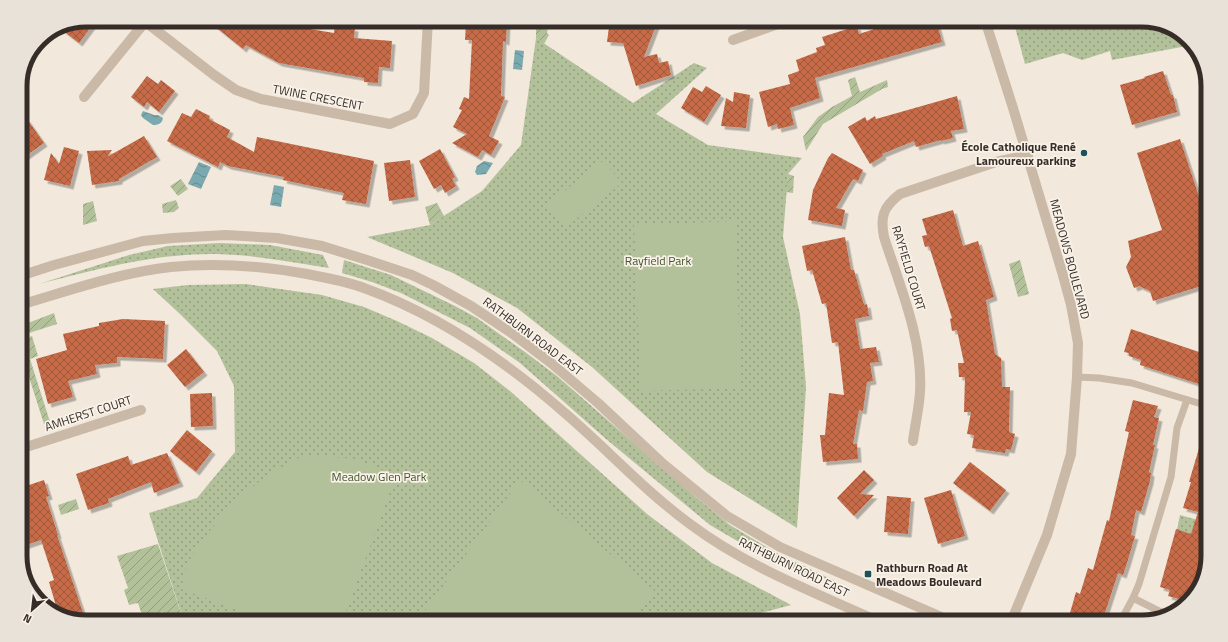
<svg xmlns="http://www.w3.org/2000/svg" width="1228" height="642" font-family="'Titillium Web',sans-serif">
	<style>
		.grass { fill: url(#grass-dots) }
		.garden { fill: url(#garden-furrows) }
		.pitch { fill: #b3c19b }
		.water { fill: url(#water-waves) }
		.building { fill: url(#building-cross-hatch); filter: url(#shadow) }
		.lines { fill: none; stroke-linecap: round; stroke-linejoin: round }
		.service { stroke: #cab9a7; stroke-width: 7 }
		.minor { stroke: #cab9a7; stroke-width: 10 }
		.tertiary { stroke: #cab9a7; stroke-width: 10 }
		.poi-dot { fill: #1d5258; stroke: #f9f2e8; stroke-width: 1.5 }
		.labels { text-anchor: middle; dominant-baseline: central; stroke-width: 3.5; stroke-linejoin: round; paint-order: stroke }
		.street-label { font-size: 12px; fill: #372d28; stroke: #f9f2e8 }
		.poi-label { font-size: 12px; font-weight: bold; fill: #372d28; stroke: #f9f2e8; text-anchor: end }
		.park-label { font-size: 12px; fill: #44552c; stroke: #f9f2e8 }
		.rim { fill: none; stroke: #372d28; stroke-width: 5 }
	</style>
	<defs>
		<pattern id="grass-dots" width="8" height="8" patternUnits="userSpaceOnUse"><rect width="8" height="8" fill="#b3c19b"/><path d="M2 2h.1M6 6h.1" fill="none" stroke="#929d7e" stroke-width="1.8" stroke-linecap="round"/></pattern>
		<pattern id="garden-furrows" width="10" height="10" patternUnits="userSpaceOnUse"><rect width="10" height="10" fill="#b3c19b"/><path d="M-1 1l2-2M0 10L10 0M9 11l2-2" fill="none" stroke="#929d7e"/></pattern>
		<pattern id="water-waves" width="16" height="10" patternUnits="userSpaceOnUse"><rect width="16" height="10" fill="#7aaaaf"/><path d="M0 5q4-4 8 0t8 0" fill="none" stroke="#658b8e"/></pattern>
		<pattern id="building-cross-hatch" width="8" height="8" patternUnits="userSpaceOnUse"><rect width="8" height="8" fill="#c66a46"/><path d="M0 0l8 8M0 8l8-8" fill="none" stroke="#a2583a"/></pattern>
		<filter id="shadow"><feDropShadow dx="3.5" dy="3.5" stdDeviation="0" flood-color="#0004"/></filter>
	</defs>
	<rect width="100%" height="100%" fill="#f2e8dc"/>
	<g class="grass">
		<polygon points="1013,20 1142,20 1172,27 1192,45 1112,60 1110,51 1082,60 1063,53 1025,64"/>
		<polygon points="536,38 633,103 694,63 707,68 656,114 708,145 802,158 788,174 783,237 800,314 806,387 797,528 707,472 592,367 517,308 453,273 367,237 430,225 482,191 521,145"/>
		<path d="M220,243L270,245L323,255L329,268C292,262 255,255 217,254C156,253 98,269 39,284L129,255L168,246Z"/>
		<polygon points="344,260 391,275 455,306 477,318 525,352 557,376 697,498 730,525 775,552 839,583 795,569 756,552 710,525 606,439 520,363 470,328 401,293 372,282 342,273"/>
		<polygon points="246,284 322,295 364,307 397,321 432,338 474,363 510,391 647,514 712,563 791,605 728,622 184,622 149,513 197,498 235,452 234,386 217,351 180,314 153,289 188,285"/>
		<polygon points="1180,515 1208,523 1208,539 1177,530"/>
	</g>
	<g class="garden">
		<polygon points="367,20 396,20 395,26 367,23"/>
		<polygon points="536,20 549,20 547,33 549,35 544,44 536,38"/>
		<polygon points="855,77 860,92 887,80 888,87 882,89 823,124 806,151 803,137 818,117 832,107 852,96 848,80"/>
		<polygon points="788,174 794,176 793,193 786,192"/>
		<polygon points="181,179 188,189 178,196 170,186"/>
		<polygon points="176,200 179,208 174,212 163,213 162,204"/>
		<polygon points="93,201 97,221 83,225 83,204"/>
		<polygon points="437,203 444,216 430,225 425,207"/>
		<polygon points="1020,260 1029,294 1018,297 1009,264"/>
		<polygon points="54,313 57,324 23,335 24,339 32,336 38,356 30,359 50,422 44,424 29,377 26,377 20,356 20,326"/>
		<polygon points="76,499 79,509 61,515 58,505"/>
		<polygon points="158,544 184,622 167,622 163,612 143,618 138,603 129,605 124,590 128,588 117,556"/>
	</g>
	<g class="pitch">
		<polygon points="603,161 622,183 565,228 546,205"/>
		<polygon points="735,221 741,388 641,391 634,225"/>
		<polygon points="304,455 357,459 396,476 342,622 270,622 181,589 187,563 209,532 231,504 269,474"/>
		<polygon points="520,480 656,592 622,622 417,622"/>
	</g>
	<g class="water">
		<polygon points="515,50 524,51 522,70 513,69"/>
		<path d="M143,111L154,115H158L163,118C162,124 158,125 153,125L143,118L141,115Z"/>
		<polygon points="484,161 493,163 486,174 477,175 475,172 477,166"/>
		<polygon points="199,162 211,167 201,189 188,184"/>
		<polygon points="274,185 284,187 281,207 270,205"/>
	</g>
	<g class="building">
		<polygon points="86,20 96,20 79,43 62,30"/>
		<polygon points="207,20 282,20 292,26 334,33 335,25 355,28 354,38 392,41 390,68 379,67 378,83 364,82 364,78 279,63 246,45 243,49"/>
		<polygon points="481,20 507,20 506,42 503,41 501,96 505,97 489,136 499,141 491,155 482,150 478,157 452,143 467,134 453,127 462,110 459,109 464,97 469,99 472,40 465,40 466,24 481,25"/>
		<polygon points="610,20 658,20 644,57 657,54 659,63 668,61 671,75 636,86 623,43 607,42"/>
		<polygon points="888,20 936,20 942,42 815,78 820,98 790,108 794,125 778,129 777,124 768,127 759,92 790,84 788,75 799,71 796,60 817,52 816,48 825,45 822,37 857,26 859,34 890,24"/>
		<polygon points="1163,71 1171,95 1173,95 1177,112 1132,125 1120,85 1145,78 1144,77"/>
		<polygon points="147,76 158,84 161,80 175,91 159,112 147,102 144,107 131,97"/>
		<polygon points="706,86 721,95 704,122 681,108 693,87 702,92"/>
		<polygon points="734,92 750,95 746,128 721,126 726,98 733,102"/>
		<polygon points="957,96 964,129 951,131 953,138 941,141 941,140 916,147 914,141 882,154 883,156 870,164 848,127 865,117 867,121 875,116 876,119"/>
		<polygon points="196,109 210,116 209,119 230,130 227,137 254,152 257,137 374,161 366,204 342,200 344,193 283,180 284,177 228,166 220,162 218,167 167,141 182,113 191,117"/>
		<polygon points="27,119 44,143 20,160 20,124"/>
		<polygon points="144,136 157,157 119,179 119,181 92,185 87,151 112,150 107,157"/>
		<polygon points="1180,139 1208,224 1208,284 1153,301 1150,291 1139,286 1134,288 1126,267 1131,257 1128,241 1162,230 1137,153"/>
		<polygon points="64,147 79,151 70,186 44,180 51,153 59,164"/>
		<polygon points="440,149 455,177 452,179 456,186 445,193 441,185 434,189 419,161"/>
		<polygon points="832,153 863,170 858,181 853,179 836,208 845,210 842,226 808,220 813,190 828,158"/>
		<polygon points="410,160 415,197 389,201 384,163"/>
		<polygon points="953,210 963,246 978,241 994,297 986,300 995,354 1001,358 1002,387 1010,387 1009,432 1015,434 1011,450 1006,449 1005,453 972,448 974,435 967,434 971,412 964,412 965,377 959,377 958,363 964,363 957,330 952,331 950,319 952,318 929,246 925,247 922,236 927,235 922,219"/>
		<polygon points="845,237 851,270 854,270 864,305 867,304 869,316 855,319 860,349 876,347 879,362 870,363 873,381 867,382 863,411 859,410 853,444 857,444 858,459 823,462 820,435 825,435 829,393 844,395 838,342 832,343 826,303 822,304 812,270 807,271 802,246"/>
		<polygon points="123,319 165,321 163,359 117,357 117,363 95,365 97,374 68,381 73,397 48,404 36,359 67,350 63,334 99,326 99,323"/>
		<polygon points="1131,329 1208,355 1208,387 1140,365 1141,360 1129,356 1129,353 1124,352"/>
		<polygon points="186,349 204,372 185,387 167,365"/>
		<polygon points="212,393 213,426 191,427 190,394"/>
		<polygon points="1133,400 1158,406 1154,417 1159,418 1153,445 1155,445 1149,472 1151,473 1150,481 1141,512 1136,510 1131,535 1135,536 1127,563 1123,575 1118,573 1102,622 1075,622 1068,620 1076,592 1080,594 1088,568 1093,570 1107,520 1109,521 1129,432 1125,431"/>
		<polygon points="1205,428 1208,429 1208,541 1191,597 1187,601 1168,596 1170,590 1160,587 1176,529 1191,534 1198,512 1183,508 1191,482 1189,482"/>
		<polygon points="187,430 212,451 196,472 170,451"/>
		<polygon points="167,453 180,483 154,493 151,482 108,499 109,503 88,510 76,474 128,456 131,465"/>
		<polygon points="970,462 1006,490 990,511 953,483"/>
		<polygon points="864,470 874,480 860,494 874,495 854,516 837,498"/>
		<polygon points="44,480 49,496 46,497 58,535 57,535 86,622 59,616 49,582 54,580 41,540 23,546 20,538 20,488"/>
		<polygon points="951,490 965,536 938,544 924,498"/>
		<polygon points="887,496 911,498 908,534 884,532"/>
	</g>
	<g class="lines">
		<g class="service">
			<polyline points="1077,377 1099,378 1132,383 1208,406"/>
			<polyline points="1133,598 1167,615"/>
			<polyline points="1120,622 1133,598 1139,584 1171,477 1177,428 1187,400"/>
		</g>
		<g class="minor">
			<polyline points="143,20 214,75 236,90 261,99 390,124 413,114 424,93 428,20"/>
			<polyline points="985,20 1013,108 1062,272 1071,305 1078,343 1077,377 1071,454 1047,535 1011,622"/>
			<polyline points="733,40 775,25 784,20"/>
			<polyline points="84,97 145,22"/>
			<path d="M913,441C915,425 919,409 920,392C923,339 900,287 884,237C880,217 883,207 900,194L996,162L1028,155"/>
			<polyline points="20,449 141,410"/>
		</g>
		<g class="tertiary">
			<polyline points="20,276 54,265 143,241 173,238 226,235 277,238 322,246 367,260 412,275 433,285 471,306 513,334 551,363 598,403 661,462 727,516 780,547 953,622"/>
			<path d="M20,305C68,291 122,272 171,267C217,262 262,266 307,274C326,278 346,281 364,288C439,315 507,362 566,414C608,450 645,491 690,524C747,567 816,593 880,622"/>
		</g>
	</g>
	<g class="poi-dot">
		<circle cx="1084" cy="153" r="4"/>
		<rect x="864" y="570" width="8" height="8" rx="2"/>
	</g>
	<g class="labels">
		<g class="street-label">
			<text transform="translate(318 97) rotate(11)">TWINE CRESCENT</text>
			<text transform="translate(1070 259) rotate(75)">MEADOWS BOULEVARD</text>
			<text transform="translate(909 268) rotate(73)">RAYFIELD COURT</text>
			<text transform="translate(533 336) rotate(37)">RATHBURN ROAD EAST</text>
			<text transform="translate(88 413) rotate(-18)">AMHERST COURT</text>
			<text transform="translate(794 567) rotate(26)">RATHBURN ROAD EAST</text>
		</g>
		<g class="poi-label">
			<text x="1076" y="146">École Catholique René<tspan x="1076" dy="14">Lamoureux parking</tspan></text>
			<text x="876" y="567" text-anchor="start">Rathburn Road At<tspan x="876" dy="14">Meadows Boulevard</tspan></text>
		</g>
		<g class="park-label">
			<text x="658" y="260">Rayfield Park</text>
			<text x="379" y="476">Meadow Glen Park</text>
		</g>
	</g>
	<path d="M0 0H1228V642H0ZM86 27H1142A59 59 0 0 1 1201 86V556A59 59 0 0 1 1142 615H86A59 59 0 0 1 27 556V86A59 59 0 0 1 86 27Z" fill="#e9e2d9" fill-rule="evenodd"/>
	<path class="rim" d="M86 27H1142A59 59 0 0 1 1201 86V556A59 59 0 0 1 1142 615H86A59 59 0 0 1 27 556V86A59 59 0 0 1 86 27Z"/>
	<g transform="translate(32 610) rotate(208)" stroke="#f9f2e8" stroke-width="3" paint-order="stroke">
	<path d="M0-3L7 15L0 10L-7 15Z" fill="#372d28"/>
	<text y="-6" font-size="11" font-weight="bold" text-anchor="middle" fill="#372d28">N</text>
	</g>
</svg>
